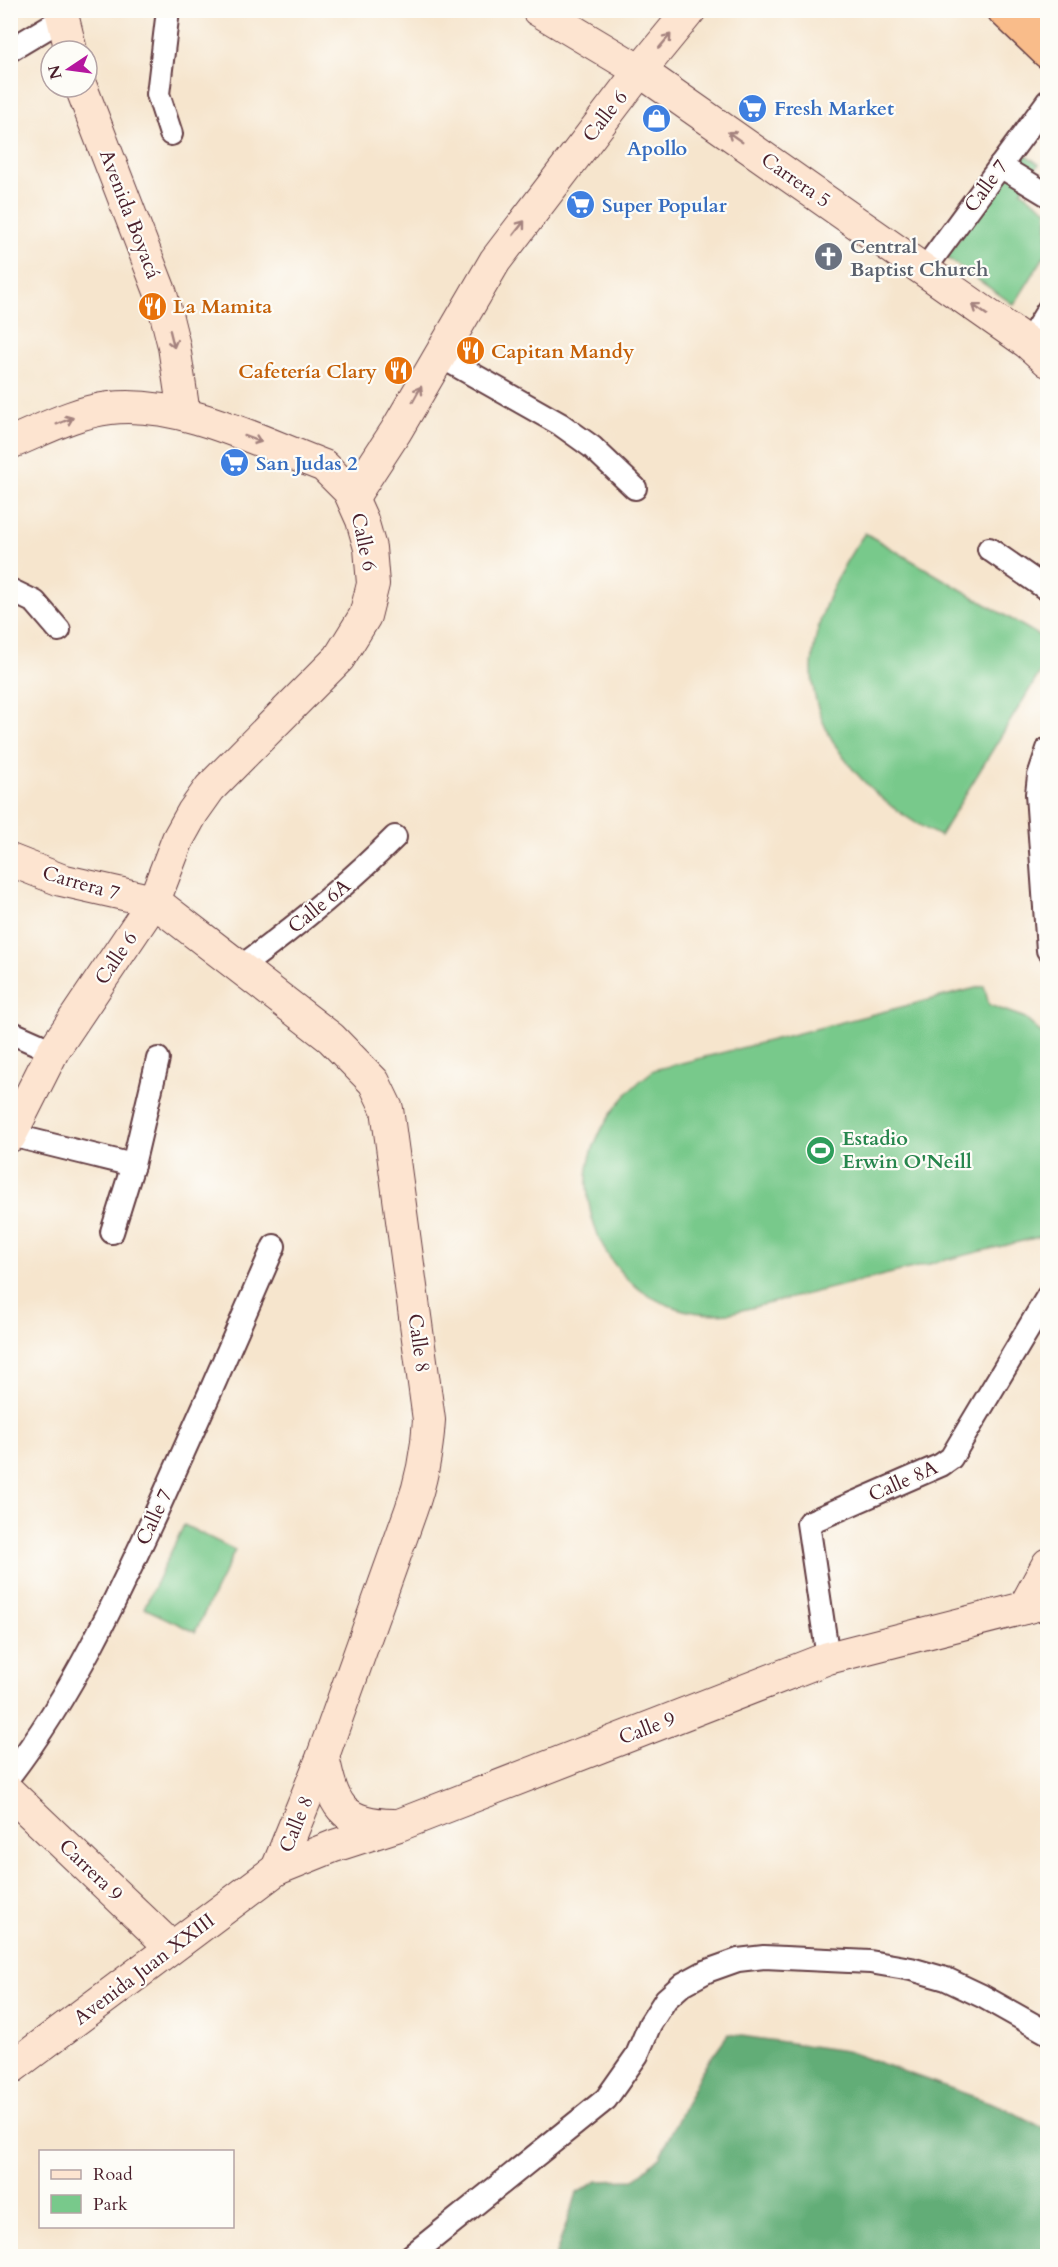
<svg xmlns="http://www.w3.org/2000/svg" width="1058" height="2267" font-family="Cardo,serif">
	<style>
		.green { fill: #78c98b; stroke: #61745b; stroke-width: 1.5 }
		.forest { fill: #62ad77; stroke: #566651; stroke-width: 1.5 }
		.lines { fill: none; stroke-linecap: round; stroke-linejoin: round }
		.street-casing { stroke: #643d43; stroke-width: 26 }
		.secondary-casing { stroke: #643d43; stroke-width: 34 }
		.highway-casing { stroke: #643d43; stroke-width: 36 }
		.street { stroke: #fff; stroke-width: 22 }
		.secondary { stroke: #fde4d0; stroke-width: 32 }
		.highway { stroke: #f9bc8a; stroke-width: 33 }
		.oneway { stroke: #a4827e }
		.labels { text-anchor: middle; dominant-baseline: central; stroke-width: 4.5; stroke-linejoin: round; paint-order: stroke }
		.shop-label { font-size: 20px; font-weight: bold; fill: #366cbe; stroke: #fdfcf7; text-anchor: start }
		.street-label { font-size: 20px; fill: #4a1f2b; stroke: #fdfcf7 }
		.worship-label { font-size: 20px; font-weight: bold; fill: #5b616d; stroke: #fdfcf7; text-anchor: start }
		.food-label { font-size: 20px; font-weight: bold; fill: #c56008; stroke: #fdfcf7; text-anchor: start }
		.leisure-label { font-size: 20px; font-weight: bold; fill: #27864d; stroke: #fdfcf7; text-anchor: start }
	</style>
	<rect width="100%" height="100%" fill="#fdfcf7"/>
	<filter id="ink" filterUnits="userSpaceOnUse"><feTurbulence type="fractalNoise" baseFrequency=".0167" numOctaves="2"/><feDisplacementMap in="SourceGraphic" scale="12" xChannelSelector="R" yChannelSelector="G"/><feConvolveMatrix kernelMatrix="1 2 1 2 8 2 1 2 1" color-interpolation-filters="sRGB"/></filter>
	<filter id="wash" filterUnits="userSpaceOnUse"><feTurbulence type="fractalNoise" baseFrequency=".008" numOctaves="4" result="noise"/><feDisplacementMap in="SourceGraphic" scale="24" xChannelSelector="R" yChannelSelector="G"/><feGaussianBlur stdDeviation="1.35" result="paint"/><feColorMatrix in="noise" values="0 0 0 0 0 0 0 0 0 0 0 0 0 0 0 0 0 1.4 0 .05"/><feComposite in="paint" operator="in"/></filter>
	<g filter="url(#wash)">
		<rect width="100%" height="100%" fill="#f6e5cd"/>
		<g class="green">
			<polygon points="1021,152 1039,164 1021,191 1047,210 1047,252 1014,305 946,257"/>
			<path d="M865,533L1045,639L1047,661L940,836C878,806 812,743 812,669C813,622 838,570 865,533Z"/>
			<path d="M984,986L989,1005L1023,1017L1047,1038L1048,1231L1043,1236L730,1313C651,1321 590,1264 587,1184C586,1140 620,1094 654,1070Z"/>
			<polygon points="184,1525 235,1550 195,1632 144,1608"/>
		</g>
		<polygon class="forest" points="728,2034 846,2051 1003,2107 1047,2130 1047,2256 555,2256 577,2193 597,2181 634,2180 660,2156 701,2072"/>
	</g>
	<g filter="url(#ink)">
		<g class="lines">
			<defs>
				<g id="street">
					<polyline points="168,10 158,94 171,134"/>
					<polyline points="10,50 62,19"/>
					<polyline points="1000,166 1048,195"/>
					<polyline points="924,270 1048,101"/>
					<polyline points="1028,343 1048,310"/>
					<polyline points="438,355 560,424 592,447 635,488"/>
					<polyline points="989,549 1048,590"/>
					<polyline points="10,590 35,602 59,630"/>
					<polyline points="1048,749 1039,776 1037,794 1048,950"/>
					<path d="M238,969C294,928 346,886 395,837"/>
					<polyline points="10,1032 53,1051"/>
					<polyline points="11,1135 133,1165"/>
					<polyline points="112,1232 133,1165 158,1059"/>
					<polyline points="828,1658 808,1523 941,1465 951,1458 1048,1296"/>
					<path d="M10,1775C73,1693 117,1598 160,1504C199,1418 237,1332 274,1246"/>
					<polyline points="411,2256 606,2099 637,2055 650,2024 666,1999 683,1984 707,1971 738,1960 764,1957 870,1962 911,1969 946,1979 982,1996 1048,2033"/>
				</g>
				<g id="secondary">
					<polyline points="61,10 71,51"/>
					<polyline points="538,10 640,71 1028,343 1048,361"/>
					<polyline points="81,87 161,294 174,346 184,414"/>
					<path d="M10,443C42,430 75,412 110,408C180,400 260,442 324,466L349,491L362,520L370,548L373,584L365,616L339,658L210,788L193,812L178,839L154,901L53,1051L10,1136"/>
					<polyline points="353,497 396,431 495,261 640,71 690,10"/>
					<path d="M10,860L61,880L154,901L331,1038L374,1082L387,1109L429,1420C427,1452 422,1480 411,1510L323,1756L277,1869"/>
					<polyline points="1024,1608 1048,1564"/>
					<path d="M323,1756C333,1804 340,1824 393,1825"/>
					<polyline points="10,1793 171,1947"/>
					<polyline points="10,2069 277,1869 334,1846 399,1825 828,1658 1048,1602"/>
				</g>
				<g id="highway">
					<polyline points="1004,10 1048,52"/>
					<polyline points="1046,10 1048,11"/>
				</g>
			</defs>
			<use href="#street" class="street-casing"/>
			<use href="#secondary" class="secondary-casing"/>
			<use href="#highway" class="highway-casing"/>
			<use href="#street" class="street"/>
			<use href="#secondary" class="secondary"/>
			<use href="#highway" class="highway"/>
		</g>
		<defs><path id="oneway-shaft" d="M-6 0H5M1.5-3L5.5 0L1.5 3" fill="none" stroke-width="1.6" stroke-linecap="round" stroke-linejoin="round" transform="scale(1.5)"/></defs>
		<g class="oneway">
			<use href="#oneway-shaft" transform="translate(665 41) rotate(-50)"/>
			<use href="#oneway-shaft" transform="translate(735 137) rotate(-145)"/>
			<use href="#oneway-shaft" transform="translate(519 228) rotate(-52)"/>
			<use href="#oneway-shaft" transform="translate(980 310) rotate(-145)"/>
			<use href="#oneway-shaft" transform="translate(172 339) rotate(76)"/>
			<use href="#oneway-shaft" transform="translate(417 394) rotate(-61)"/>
			<use href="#oneway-shaft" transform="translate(65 421) rotate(-22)"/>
			<use href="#oneway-shaft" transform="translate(253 439) rotate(20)"/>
		</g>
	</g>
	<defs>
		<symbol id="supermarket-disc" viewBox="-11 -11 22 22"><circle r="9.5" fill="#3f7fe0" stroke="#fdfcf7"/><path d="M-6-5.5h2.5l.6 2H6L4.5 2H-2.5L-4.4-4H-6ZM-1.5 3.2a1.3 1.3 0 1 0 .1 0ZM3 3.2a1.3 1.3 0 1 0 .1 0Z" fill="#fff"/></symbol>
		<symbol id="shop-disc" viewBox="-11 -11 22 22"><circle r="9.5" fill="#3f7fe0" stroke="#fdfcf7"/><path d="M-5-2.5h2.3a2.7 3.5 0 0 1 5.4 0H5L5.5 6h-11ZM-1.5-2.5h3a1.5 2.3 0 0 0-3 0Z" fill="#fff"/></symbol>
		<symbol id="church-disc" viewBox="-11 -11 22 22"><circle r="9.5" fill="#6b7280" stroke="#fdfcf7"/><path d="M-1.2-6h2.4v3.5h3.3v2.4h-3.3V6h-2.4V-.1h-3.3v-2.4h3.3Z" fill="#fff"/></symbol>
		<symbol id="restaurant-disc" viewBox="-11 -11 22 22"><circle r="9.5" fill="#e8710a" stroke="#fdfcf7"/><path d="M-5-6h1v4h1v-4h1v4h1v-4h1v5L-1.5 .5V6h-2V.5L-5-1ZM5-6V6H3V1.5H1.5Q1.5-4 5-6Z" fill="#fff"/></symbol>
		<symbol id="stadium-disc" viewBox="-11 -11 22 22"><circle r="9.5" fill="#2e9e5b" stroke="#fdfcf7"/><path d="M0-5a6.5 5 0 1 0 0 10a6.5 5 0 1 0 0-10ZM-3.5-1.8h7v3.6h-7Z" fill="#fff"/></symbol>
	</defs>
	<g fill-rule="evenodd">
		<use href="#supermarket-disc" x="736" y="92" width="33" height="33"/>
		<use href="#shop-disc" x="640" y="102" width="33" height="33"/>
		<use href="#supermarket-disc" x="564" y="188" width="33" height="33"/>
		<use href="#church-disc" x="812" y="240" width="33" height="33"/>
		<use href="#restaurant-disc" x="136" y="290" width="33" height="33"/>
		<use href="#restaurant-disc" x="454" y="334" width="33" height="33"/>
		<use href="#restaurant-disc" x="382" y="354" width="33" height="33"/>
		<use href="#supermarket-disc" x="218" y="446" width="33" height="33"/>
		<use href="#stadium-disc" x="804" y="1134" width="33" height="33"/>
	</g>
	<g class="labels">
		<g class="shop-label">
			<text x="774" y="108">Fresh Market</text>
			<text x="657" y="148" text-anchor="middle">Apollo</text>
			<text x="602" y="205">Super Popular</text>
			<text x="256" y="463">San Judas 2</text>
		</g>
		<g class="street-label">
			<text transform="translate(605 116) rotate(-52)">Calle 6</text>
			<text transform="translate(796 180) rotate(35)">Carrera 5</text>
			<text transform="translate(986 186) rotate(-54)">Calle 7</text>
			<text transform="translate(130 214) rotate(69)">Avenida Boyacá</text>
			<text transform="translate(364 542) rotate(78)">Calle 6</text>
			<text transform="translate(81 883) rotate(16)">Carrera 7</text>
			<text transform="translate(319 906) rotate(-39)">Calle 6A</text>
			<text transform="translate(116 958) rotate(-56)">Calle 6</text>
			<text transform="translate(419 1343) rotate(82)">Calle 8</text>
			<text transform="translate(903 1481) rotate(-24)">Calle 8A</text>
			<text transform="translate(154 1517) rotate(-65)">Calle 7</text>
			<text transform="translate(647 1728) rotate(-21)">Calle 9</text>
			<text transform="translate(296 1824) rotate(-68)">Calle 8</text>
			<text transform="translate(91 1870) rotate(44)">Carrera 9</text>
			<text transform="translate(144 1969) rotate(-37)">Avenida Juan XXIII</text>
		</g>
		<g class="worship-label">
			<text x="850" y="246">Central<tspan x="850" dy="23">Baptist Church</tspan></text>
		</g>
		<g class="food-label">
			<text x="173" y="306">La Mamita</text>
			<text x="491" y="351">Capitan Mandy</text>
			<text x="377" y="371" text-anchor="end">Cafetería Clary</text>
		</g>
		<g class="leisure-label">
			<text x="842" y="1138">Estadio<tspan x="842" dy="23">Erwin O'Neill</tspan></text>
		</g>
	</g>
	<rect width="1058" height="2267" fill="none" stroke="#fdfcf7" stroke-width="36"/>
	<rect x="39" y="2150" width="195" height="78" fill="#fdfcf7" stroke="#b5a4a5" stroke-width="1.5"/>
	<rect x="51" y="2170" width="30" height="9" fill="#fde4d0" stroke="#b5a4a5" stroke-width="1.5"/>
	<text x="93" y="2180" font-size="18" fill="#4a1f2b">Road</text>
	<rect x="51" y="2195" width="30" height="18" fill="#78c98b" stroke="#b5a4a5" stroke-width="1.5"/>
	<text x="93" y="2210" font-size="18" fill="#4a1f2b">Park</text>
	<g transform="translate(69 69) rotate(257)"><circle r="28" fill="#fdfcf7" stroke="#b5a4a5" stroke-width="1.5"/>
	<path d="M0-4.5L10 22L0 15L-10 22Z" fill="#b5179e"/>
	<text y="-9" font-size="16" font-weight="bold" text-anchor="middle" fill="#4a1f2b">N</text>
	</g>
</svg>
